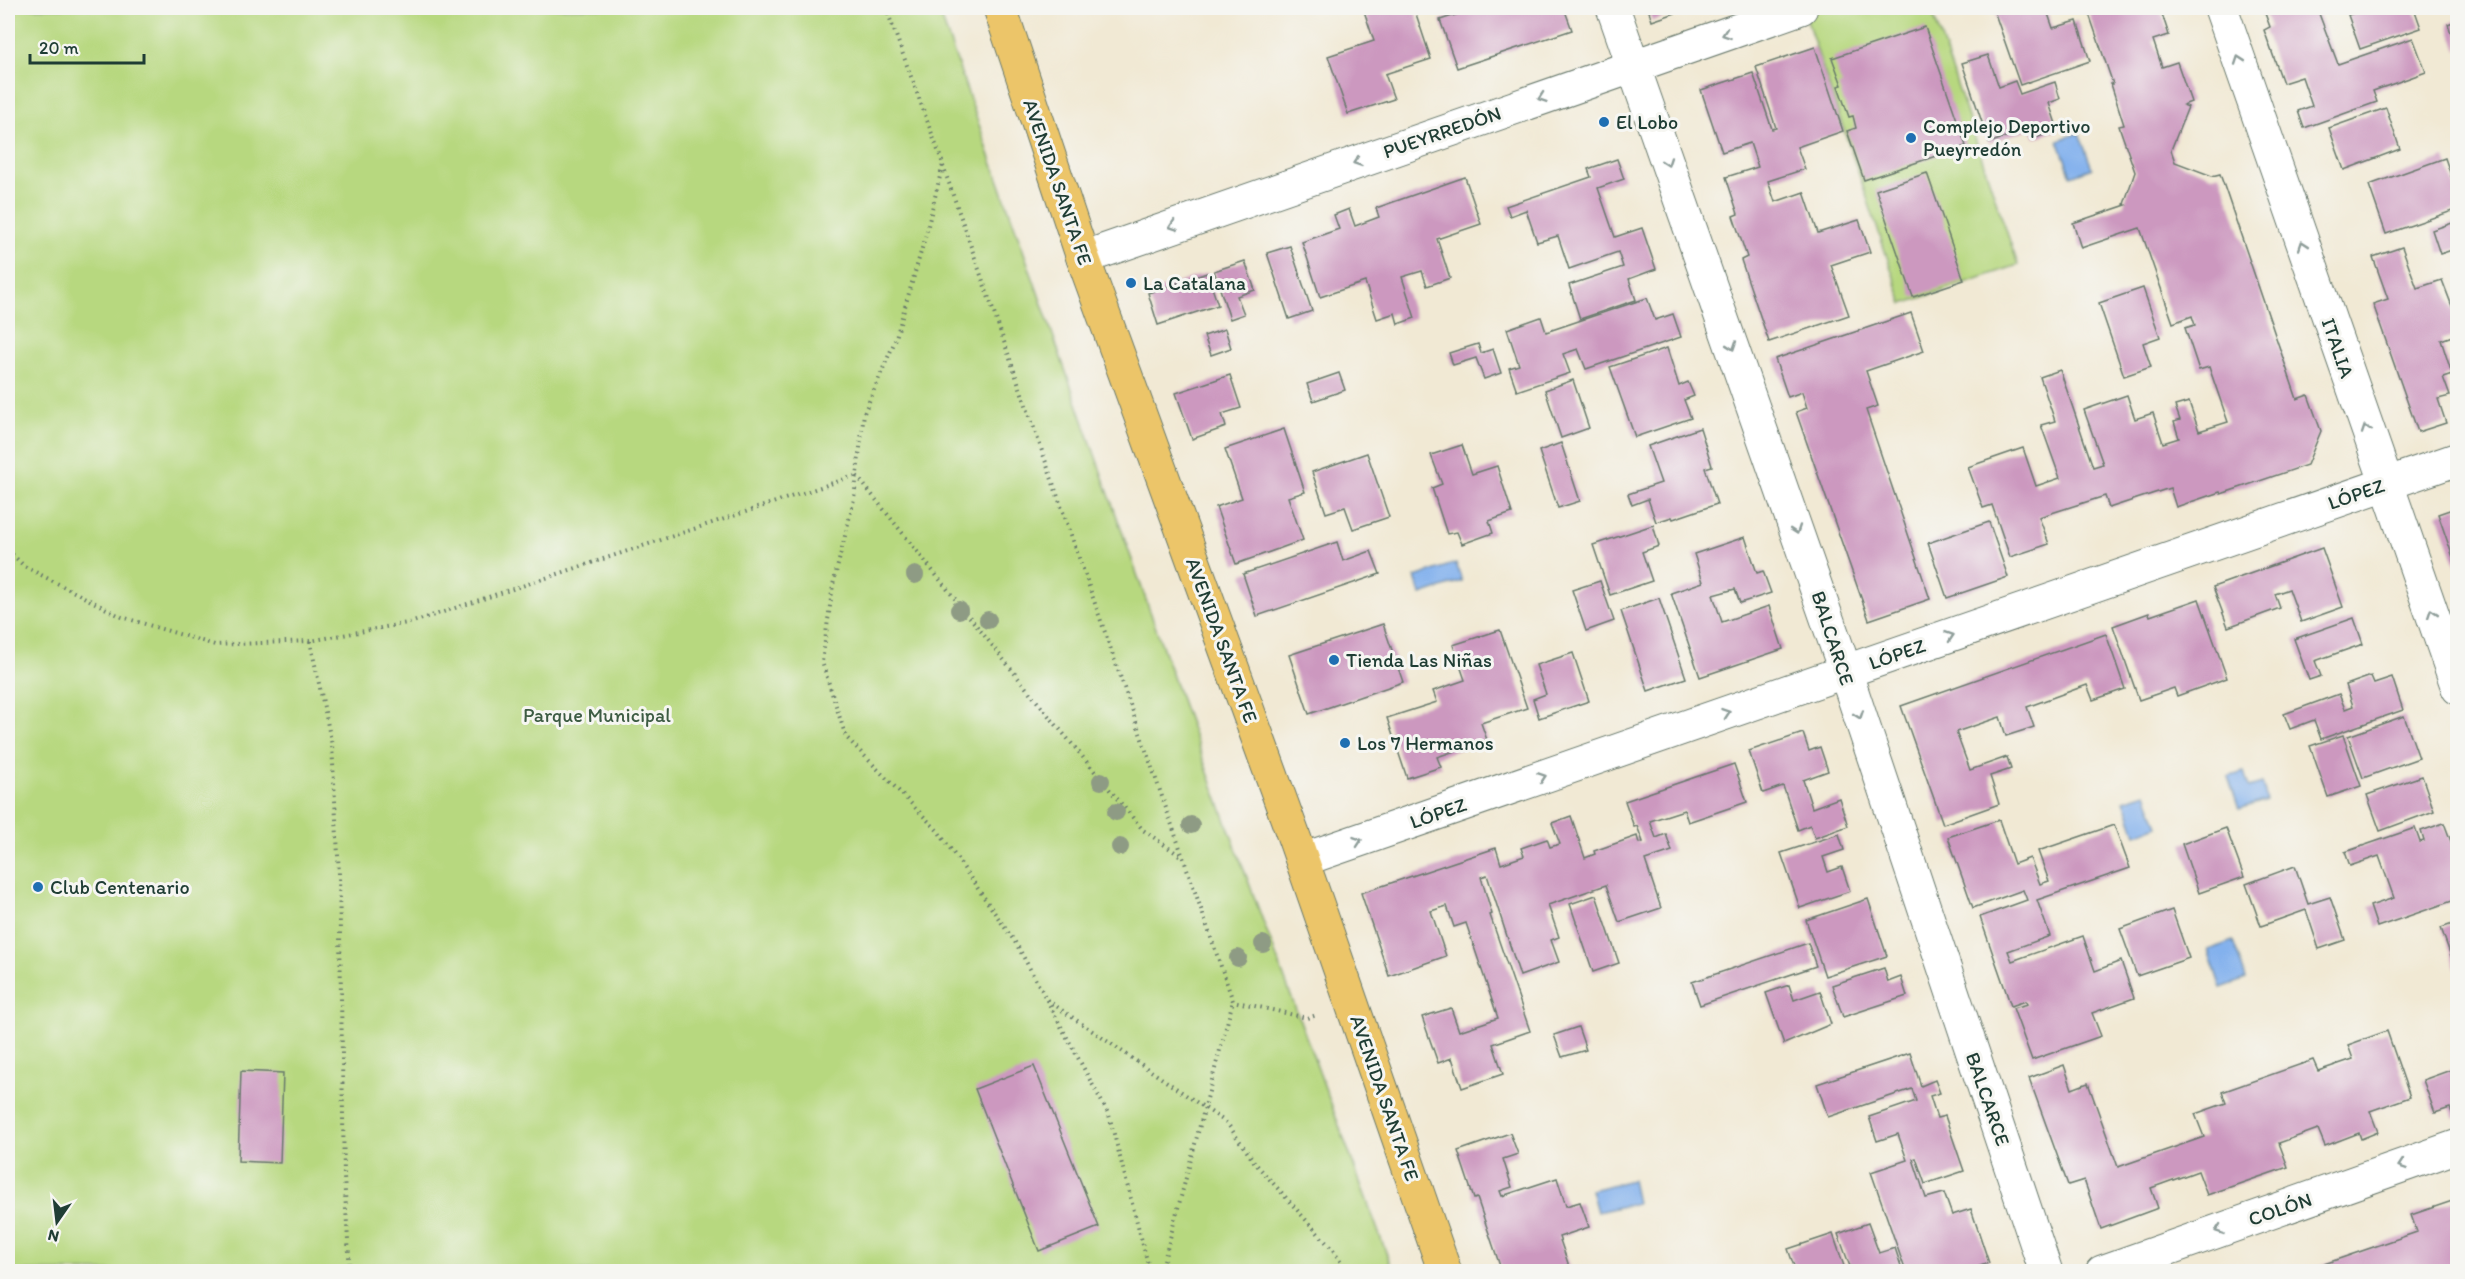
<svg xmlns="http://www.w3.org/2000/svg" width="2465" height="1279" font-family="Itim,sans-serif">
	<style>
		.green { fill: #b7d87f; stroke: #6b8a5a; stroke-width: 1.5 }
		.water { fill: #83b1ed; stroke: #517790; stroke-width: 1.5 }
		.building { fill: #cc98bf }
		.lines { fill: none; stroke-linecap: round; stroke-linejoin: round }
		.minor-casing { stroke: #68796c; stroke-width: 35 }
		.major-casing { stroke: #68796c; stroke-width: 35 }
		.path { stroke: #68796c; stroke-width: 4; stroke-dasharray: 1.5 4.5; stroke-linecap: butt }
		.minor { stroke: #fff; stroke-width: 33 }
		.major { stroke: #ecc569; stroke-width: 33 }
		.tree { fill: #8e9b84 }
		.oneway { stroke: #8f9e9a }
		.poi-dot { fill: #1f6fb2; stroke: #f6f6f2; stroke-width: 2 }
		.labels { text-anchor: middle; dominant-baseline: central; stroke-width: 6; stroke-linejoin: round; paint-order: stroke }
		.poi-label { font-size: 20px; fill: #1f3d34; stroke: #f6f6f2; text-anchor: start }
		.street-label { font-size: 20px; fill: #1f3d34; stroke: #f6f6f2 }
		.park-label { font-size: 20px; fill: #3d5c43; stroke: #f6f6f2 }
	</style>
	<rect width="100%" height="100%" fill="#f6f6f2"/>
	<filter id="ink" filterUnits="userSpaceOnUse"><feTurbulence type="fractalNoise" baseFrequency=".0167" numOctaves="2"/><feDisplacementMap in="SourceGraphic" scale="12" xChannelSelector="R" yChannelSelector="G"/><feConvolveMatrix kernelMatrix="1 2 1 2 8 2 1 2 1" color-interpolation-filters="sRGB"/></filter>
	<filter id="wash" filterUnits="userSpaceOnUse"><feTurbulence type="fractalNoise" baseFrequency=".008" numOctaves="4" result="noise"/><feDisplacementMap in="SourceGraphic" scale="24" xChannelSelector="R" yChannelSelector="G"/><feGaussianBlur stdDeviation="1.35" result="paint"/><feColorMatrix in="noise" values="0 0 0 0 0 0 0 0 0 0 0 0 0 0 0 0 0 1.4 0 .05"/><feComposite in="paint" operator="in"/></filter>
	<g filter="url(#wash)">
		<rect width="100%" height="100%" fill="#f1e9d4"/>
		<g class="green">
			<polygon points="8,8 938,8 1184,708 1393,1271 8,1271"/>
			<polygon points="1816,8 1931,8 2018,265 1903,304 1804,12"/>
		</g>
		<g class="water">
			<polygon points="2079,133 2092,168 2071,176 2058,140"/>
			<polygon points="1456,563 1462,581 1421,595 1415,577"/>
			<polygon points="2244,772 2249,787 2262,783 2267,800 2239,809 2228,777"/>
			<polygon points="2146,793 2158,826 2136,834 2124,800"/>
			<polygon points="2233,941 2246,979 2221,988 2208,950"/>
			<polygon points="1632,1180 1637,1203 1597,1212 1591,1190"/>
		</g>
		<g id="blocks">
			<g class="building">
				<polygon points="1363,8 1414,8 1431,59 1385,74 1394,99 1348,114 1328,56 1374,41"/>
				<polygon points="1477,8 1564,8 1572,30 1457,68 1440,20"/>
				<polygon points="1648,8 1690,8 1652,21"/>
				<polygon points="1993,8 2046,8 2053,28 2077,21 2090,61 2020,85"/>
				<polygon points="2087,8 2160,8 2169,35 2153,40 2162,67 2177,62 2191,102 2183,105 2188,107 2171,150 2175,162 2212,176 2220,174 2297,399 2308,395 2321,431 2307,465 2221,494 2220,492 2176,507 2170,488 2109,508 2105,496 2039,517 2049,544 2010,557 1992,505 1983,508 1968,467 2023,448 2036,486 2060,478 2041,425 2055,421 2040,377 2060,370 2093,467 2103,464 2084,410 2127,395 2135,419 2153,413 2163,443 2179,438 2174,422 2180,420 2175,406 2189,402 2199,431 2228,422 2209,367 2199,370 2185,328 2195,325 2192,316 2173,323 2140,228 2081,248 2073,223 2126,205 2124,204 2135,172 2119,126 2124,125 2111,84 2113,84"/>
				<polygon points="2263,8 2328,8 2318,11 2338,64 2413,38 2426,72 2373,91 2377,102 2304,128 2298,111 2312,106 2302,77 2283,83 2264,30 2270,27"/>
				<polygon points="2369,8 2414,8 2421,28 2360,49 2348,15"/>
				<polygon points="2458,20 2458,50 2457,51 2448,24"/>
				<polygon points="1925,27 1966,146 1864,180 1847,131 1856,128 1853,116 1849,117 1838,86 1842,85 1832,58"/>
				<polygon points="1815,47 1843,131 1797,147 1805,169 1768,181 1775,202 1804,192 1818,233 1859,220 1870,252 1831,265 1849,315 1769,342 1741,260 1747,257 1733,216 1738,214 1726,177 1758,167 1750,143 1722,152 1701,90 1753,73 1772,129 1776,128 1756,67"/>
				<polygon points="1988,55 1999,87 2015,81 2020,94 2055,82 2060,99 2049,103 2058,130 2035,138 2031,128 1989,143 1962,63"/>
				<polygon points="2386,108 2400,149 2344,170 2329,128"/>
				<polygon points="2445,158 2458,196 2458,209 2386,234 2369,185"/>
				<polygon points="1617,159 1624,179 1598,188 1615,237 1642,228 1656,269 1629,279 1636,300 1580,319 1569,285 1623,267 1618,252 1569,269 1558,236 1537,242 1526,210 1510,216 1506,206 1591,177 1588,169"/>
				<polygon points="1927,173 1964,280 1913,297 1876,190"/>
				<polygon points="1465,177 1481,224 1437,239 1450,278 1427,286 1422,271 1402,277 1415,318 1398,324 1395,313 1377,319 1365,282 1320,297 1302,242 1339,229 1334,215 1349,209 1355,226 1379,217 1376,208"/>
				<polygon points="2458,221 2458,248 2440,254 2432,230"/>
				<polygon points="1290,246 1312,311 1289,319 1267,253"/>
				<polygon points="2402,247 2417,288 2442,280 2458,322 2458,334 2441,340 2452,374 2443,377 2450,396 2438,399 2446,423 2418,432 2373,304 2388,299 2373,257"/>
				<polygon points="1245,261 1255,290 1237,296 1244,314 1230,319 1214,271"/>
				<polygon points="1207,273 1218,305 1158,325 1148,293"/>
				<polygon points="2143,288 2160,337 2143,343 2151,367 2124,376 2099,303"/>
				<polygon points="1647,298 1655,320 1673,314 1681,337 1586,369 1578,349 1563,354 1570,373 1517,391 1509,368 1519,365 1507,329 1541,317 1546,332"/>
				<polygon points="1911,313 1924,351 1866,371 1878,406 1866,410 1930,599 1869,620 1796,412 1807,408 1802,392 1788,397 1775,359"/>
				<polygon points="1225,329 1231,348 1211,355 1204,336"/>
				<polygon points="1478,344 1481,353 1493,349 1501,373 1484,379 1476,358 1453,365 1449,353"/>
				<polygon points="1667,348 1679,386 1688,382 1694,396 1684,400 1691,418 1635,437 1610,367"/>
				<polygon points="1339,373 1345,390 1313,401 1307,384"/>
				<polygon points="1230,375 1241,408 1222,414 1226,427 1192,439 1176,393"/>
				<polygon points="1573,380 1589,428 1561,438 1545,390"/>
				<polygon points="1700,428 1712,466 1705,468 1717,504 1673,519 1672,517 1656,522 1648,499 1632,505 1628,494 1661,483 1648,446"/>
				<polygon points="1284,429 1305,492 1288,497 1303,540 1236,564 1216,507 1242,498 1225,449"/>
				<polygon points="1561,443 1580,501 1558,508 1539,451"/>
				<polygon points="1462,445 1472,474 1497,466 1512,513 1489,521 1493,533 1462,544 1457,532 1447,534 1432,488 1442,484 1431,455"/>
				<polygon points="1367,453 1389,517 1353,529 1345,507 1326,513 1312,472"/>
				<polygon points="2458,507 2458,569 2457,569 2438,514"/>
				<polygon points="1989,522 2008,577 1947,598 1928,543"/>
				<polygon points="1653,525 1659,546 1642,552 1652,581 1610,595 1593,545"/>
				<polygon points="1745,537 1757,573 1763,571 1771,593 1740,603 1735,589 1713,595 1722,622 1769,606 1783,649 1700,677 1671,593 1703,582 1694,554"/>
				<polygon points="1337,542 1343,561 1371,551 1380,574 1257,616 1243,574"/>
				<polygon points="2322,548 2343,607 2301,622 2289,589 2275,594 2280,608 2228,627 2213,587"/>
				<polygon points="1600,581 1614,621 1586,631 1572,590"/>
				<polygon points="1659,598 1686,678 1648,691 1621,611"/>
				<polygon points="2199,599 2227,678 2177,696 2174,688 2139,700 2113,626 2149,613 2150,616"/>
				<polygon points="2354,618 2363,644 2315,661 2321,676 2309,680 2294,639"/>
				<polygon points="1383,624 1403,682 1309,714 1289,655"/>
				<polygon points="1500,630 1527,708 1481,723 1487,740 1437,757 1441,767 1407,778 1387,718 1437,702 1433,691 1465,680 1453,645"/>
				<polygon points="2106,634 2125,689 2093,700 2087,685 2027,707 2034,727 2006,736 2000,717 1956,732 1970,770 2007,757 2011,769 1990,776 1999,804 1943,824 1901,706"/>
				<polygon points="1573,653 1589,701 1539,718 1533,699 1546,694 1536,665"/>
				<polygon points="2371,676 2374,683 2392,677 2403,710 2321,739 2314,720 2290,729 2284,714 2339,694 2345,709 2353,706 2346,685"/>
				<polygon points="2404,716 2419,758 2363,778 2348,736"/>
				<polygon points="1803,733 1809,751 1820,747 1828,771 1803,780 1812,808 1839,798 1848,826 1815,838 1810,825 1798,830 1783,786 1763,793 1749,751"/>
				<polygon points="2343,735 2361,786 2328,797 2310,746"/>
				<polygon points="1734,764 1747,802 1688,822 1684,810 1650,821 1656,838 1666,834 1672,851 1645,860 1661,908 1619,922 1606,885 1548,905 1559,937 1551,940 1559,962 1520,976 1487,875 1481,877 1492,914 1490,915 1530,1031 1493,1044 1503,1074 1462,1088 1452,1058 1438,1063 1422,1017 1451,1008 1459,1031 1498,1018 1466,923 1454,927 1447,906 1431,911 1446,956 1389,976 1361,893 1496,848 1501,864 1524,856 1521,848 1547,839 1550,847 1560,844 1552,823 1571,816 1585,858 1595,854 1594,851 1637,836 1639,843 1643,842 1637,826 1634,827 1625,801"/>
				<polygon points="2422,776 2434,811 2380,831 2367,795"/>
				<polygon points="1999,820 2014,864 2030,858 2040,884 2049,881 2038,851 2114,825 2130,868 2037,900 2050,936 2008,951 2012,961 2083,936 2095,971 2121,961 2134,998 2092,1013 2101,1036 2032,1060 2013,1008 2028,1004 2026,1001 2011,1006 1980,917 2027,900 2023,890 1973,908 1948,837"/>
				<polygon points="2444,823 2458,860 2458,899 2377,927 2370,906 2394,898 2379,856 2350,866 2345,852 2415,828 2420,842 2424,841 2421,831"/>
				<polygon points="2226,828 2244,877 2199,893 2182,844"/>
				<polygon points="1839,834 1844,850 1823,857 1828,872 1842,867 1850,891 1800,908 1781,853"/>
				<polygon points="2295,866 2308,904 2330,897 2345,940 2319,949 2306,910 2261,926 2246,884"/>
				<polygon points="1596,895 1619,963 1593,972 1570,904"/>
				<polygon points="1868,899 1887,956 1825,976 1806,920"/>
				<polygon points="2172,910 2189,958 2137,976 2120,929"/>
				<polygon points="2458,922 2458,973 2457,973 2441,928"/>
				<polygon points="1808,943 1816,966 1700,1005 1692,982"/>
				<polygon points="1884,968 1888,982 1901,977 1907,996 1843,1017 1832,985"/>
				<polygon points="1789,985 1794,1000 1820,991 1831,1024 1784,1044 1766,993"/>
				<polygon points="1578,1027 1586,1050 1562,1057 1554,1035"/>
				<polygon points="2387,1031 2410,1097 2370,1111 2378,1132 2361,1139 2359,1133 2325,1146 2318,1129 2279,1143 2288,1167 2207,1195 2198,1171 2151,1188 2158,1208 2101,1229 2084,1180 2068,1185 2029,1078 2064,1065 2072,1089 2088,1083 2118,1167 2204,1137 2195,1114 2226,1103 2222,1092 2313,1060 2318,1071 2353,1059 2348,1045"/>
				<polygon points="1910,1053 1921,1086 1935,1080 1940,1093 1930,1096 1937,1118 1945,1116 1964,1171 1925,1184 1916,1158 1913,1159 1926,1198 1944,1193 1952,1215 1971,1209 1989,1263 1963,1272 1906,1272 1871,1172 1907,1160 1898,1134 1877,1141 1869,1117 1916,1101 1912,1089 1828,1117 1817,1084"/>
				<polygon points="1034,1066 1099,1227 1039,1251 975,1089"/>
				<polygon points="2456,1068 2458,1116 2454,1118 2450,1108 2435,1113 2423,1080"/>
				<polygon points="241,1071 283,1073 280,1163 238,1161"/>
				<polygon points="1510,1133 1518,1154 1503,1159 1512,1187 1500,1191 1502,1196 1557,1178 1566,1206 1580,1202 1589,1227 1559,1237 1571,1272 1502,1272 1477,1198 1474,1199 1458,1151"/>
				<polygon points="2458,1199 2458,1272 2301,1272 2417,1232 2411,1215"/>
				<polygon points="1868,1223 1879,1253 1895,1248 1903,1272 1852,1272 1838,1234"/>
				<polygon points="1833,1234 1846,1272 1796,1272 1788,1249"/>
			</g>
		</g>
	</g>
	<g filter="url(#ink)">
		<use href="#blocks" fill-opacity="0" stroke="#68796c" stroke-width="1.5"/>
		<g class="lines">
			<defs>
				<g id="minor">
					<polyline points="1613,8 1839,653 2046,1272"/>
					<polyline points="2221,8 2458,688"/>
					<polyline points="1083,258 1801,8"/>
					<polyline points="1302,860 2458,459"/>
					<polyline points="2102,1272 2458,1146"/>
				</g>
				<polyline id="major" points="1000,8 1083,258 1295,840 1445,1272"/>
			</defs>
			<use href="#minor" class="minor-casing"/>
			<use href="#major" class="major-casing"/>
			<g class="path">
				<polyline points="886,8 943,164 925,238 895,341 864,413 854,499 833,585 822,662 846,737 938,831 1017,945 1109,1115 1150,1272"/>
				<polyline points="943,166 1233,1001 1307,1018 1317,1015"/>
				<polyline points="857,476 1039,704 1143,830 1182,857"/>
				<polyline points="8,550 24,566 122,617 215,645 310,641 413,622 857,475"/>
				<polyline points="310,641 332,745 339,874 344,1177 350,1272"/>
				<polyline points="1047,1000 1227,1123 1255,1163 1333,1250 1347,1272"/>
				<polyline points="1161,1272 1233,1001"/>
			</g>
			<use href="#minor" class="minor"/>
			<use href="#major" class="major"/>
		</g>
		<g class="tree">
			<circle cx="915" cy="575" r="9"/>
			<circle cx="959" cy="610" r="9"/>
			<circle cx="988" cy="620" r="9"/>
			<circle cx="1101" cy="781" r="9"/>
			<circle cx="1116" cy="812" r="9"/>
			<circle cx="1191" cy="825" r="9"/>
			<circle cx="1120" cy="847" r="9"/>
			<circle cx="1263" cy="944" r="9"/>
			<circle cx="1238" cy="958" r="9"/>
		</g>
		<defs><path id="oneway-chevron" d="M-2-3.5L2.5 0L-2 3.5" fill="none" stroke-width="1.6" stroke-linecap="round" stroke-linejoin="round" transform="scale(1.5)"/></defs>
		<g class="oneway">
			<use href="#oneway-chevron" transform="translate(1726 34) rotate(161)"/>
			<use href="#oneway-chevron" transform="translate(2239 60) rotate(-109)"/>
			<use href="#oneway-chevron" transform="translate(1542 98) rotate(161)"/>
			<use href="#oneway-chevron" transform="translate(1357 162) rotate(161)"/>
			<use href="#oneway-chevron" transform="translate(1667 162) rotate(71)"/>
			<use href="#oneway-chevron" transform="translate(1173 226) rotate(161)"/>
			<use href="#oneway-chevron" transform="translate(2303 245) rotate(-109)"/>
			<use href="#oneway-chevron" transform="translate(1732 346) rotate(71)"/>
			<use href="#oneway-chevron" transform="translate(2366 429) rotate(-109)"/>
			<use href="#oneway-chevron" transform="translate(1796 530) rotate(71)"/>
			<use href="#oneway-chevron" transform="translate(2432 613) rotate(-109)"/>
			<use href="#oneway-chevron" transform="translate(1950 636) rotate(-19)"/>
			<use href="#oneway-chevron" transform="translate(1726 713) rotate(-19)"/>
			<use href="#oneway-chevron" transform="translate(1859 715) rotate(71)"/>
			<use href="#oneway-chevron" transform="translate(1542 777) rotate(-19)"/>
			<use href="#oneway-chevron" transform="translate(1358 841) rotate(-19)"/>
			<use href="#oneway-chevron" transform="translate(2402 1165) rotate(161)"/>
			<use href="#oneway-chevron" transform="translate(2219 1230) rotate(161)"/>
		</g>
	</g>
	<g class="poi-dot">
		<circle cx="1604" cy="122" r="6"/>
		<circle cx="1911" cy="138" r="6"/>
		<circle cx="1131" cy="283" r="6"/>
		<circle cx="1334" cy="660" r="6"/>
		<circle cx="1345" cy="743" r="6"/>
		<circle cx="38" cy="887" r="6"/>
	</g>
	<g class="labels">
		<g class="poi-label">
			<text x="1616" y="122">El Lobo</text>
			<text x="1923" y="126">Complejo Deportivo<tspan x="1923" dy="23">Pueyrredón</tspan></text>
			<text x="1143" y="283">La Catalana</text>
			<text x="1346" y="660">Tienda Las Niñas</text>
			<text x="1357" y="743">Los 7 Hermanos</text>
			<text x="50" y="887">Club Centenario</text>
		</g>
		<g class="street-label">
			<text transform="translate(1442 132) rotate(-19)">PUEYRREDÓN</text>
			<text transform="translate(1058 182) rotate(71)">AVENIDA SANTA FE</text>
			<text transform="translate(2338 348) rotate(71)">ITALIA</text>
			<text transform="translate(2356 494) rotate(-19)">LÓPEZ</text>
			<text transform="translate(1833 638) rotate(72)">BALCARCE</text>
			<text transform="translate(1222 640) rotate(70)">AVENIDA SANTA FE</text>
			<text transform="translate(1897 654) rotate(-19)">LÓPEZ</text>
			<text transform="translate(1438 813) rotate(-19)">LÓPEZ</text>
			<text transform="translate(1385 1098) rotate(71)">AVENIDA SANTA FE</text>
			<text transform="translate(1988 1099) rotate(71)">BALCARCE</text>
			<text transform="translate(2280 1209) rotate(-19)">COLÓN</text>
		</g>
		<g class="park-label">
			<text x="597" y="715">Parque Municipal</text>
		</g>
	</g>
	<rect width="2465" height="1279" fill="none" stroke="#f6f6f2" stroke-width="30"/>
	<g transform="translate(57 1222) rotate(194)" stroke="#f6f6f2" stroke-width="4.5" paint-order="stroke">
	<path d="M0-4.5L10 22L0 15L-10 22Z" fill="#1f3d34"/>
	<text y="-9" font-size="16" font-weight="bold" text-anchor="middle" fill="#1f3d34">N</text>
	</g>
	<path d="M30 54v9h114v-9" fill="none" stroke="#1f3d34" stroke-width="3"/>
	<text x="39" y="54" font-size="18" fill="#1f3d34" stroke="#f6f6f2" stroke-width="4.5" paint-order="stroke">20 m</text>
</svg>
